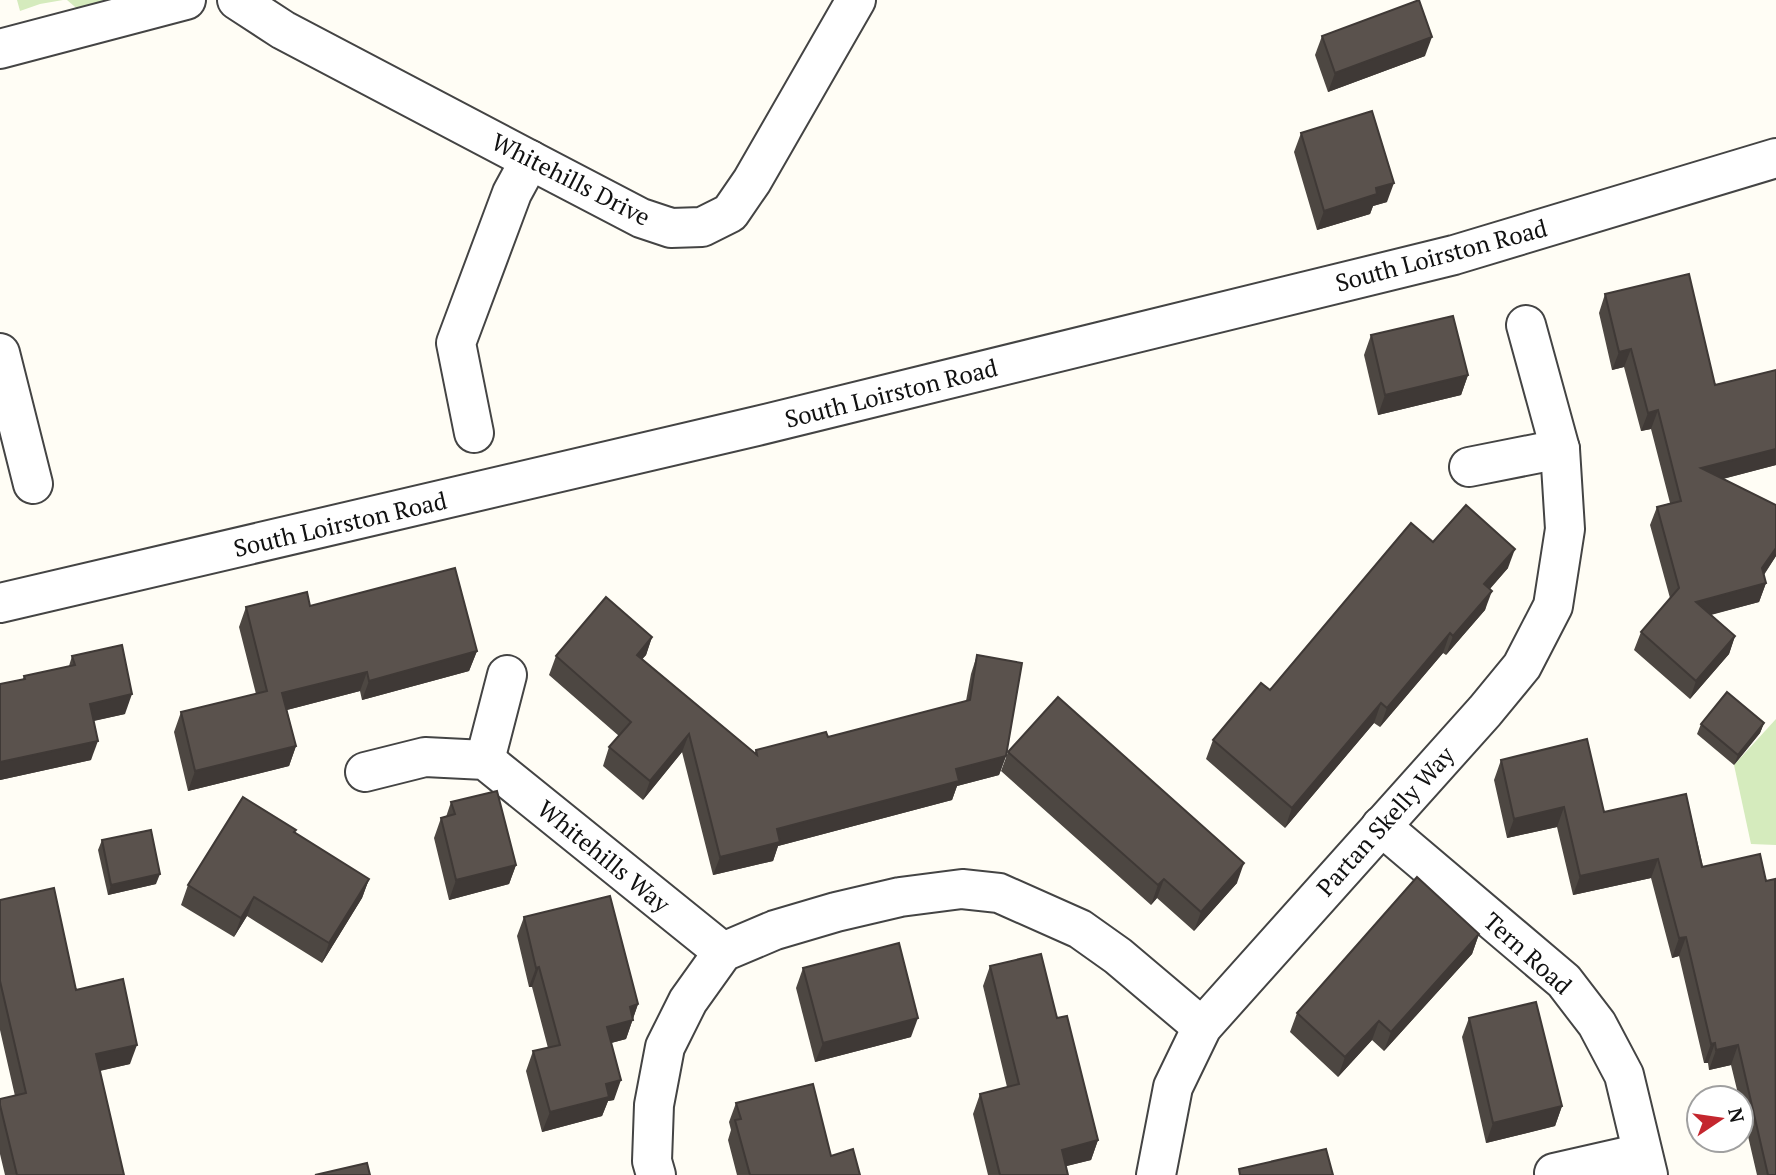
<svg xmlns="http://www.w3.org/2000/svg" width="1776" height="1175" font-family="'PT Serif',serif">
	<style>
		.green { fill: #d5ebbd }
		.lines { fill: none; stroke-linecap: round; stroke-linejoin: round }
		.street-casing { stroke: #444; stroke-width: 42 }
		.street { stroke: #fff; stroke-width: 38 }
		.wall { fill: #4d4742 }
		.shaded-wall { fill: #3f3936 }
		.building { fill: #5a524d; stroke: #3f3936; stroke-width: 2 }
		.labels { text-anchor: middle; dominant-baseline: central; stroke-width: 7; stroke-linejoin: round; paint-order: stroke }
		.street-label { font-size: 24px; fill: #111; stroke: #fff }
	</style>
	<rect width="100%" height="100%" fill="#fffdf5"/>
	<g class="green">
		<polygon points="17,0 63,0 40,4 20,11"/>
		<polygon points="67,0 122,0 81,12"/>
		<polygon points="1776,719 1776,845 1751,844 1734,765"/>
	</g>
	<g class="lines">
		<defs>
			<g id="street">
				<polyline points="237,0 283,30 530,160 641,218 671,228 702,227 730,213 752,181 856,0"/>
				<polyline points="0,49 186,0"/>
				<polyline points="0,353 33,484"/>
				<polyline points="474,433 456,343 512,193 530,160"/>
				<polyline points="1469,467 1560,449"/>
				<polyline points="0,603 757,426 1454,255 1776,158"/>
				<polyline points="485,760 507,675"/>
				<polyline points="365,772 425,757 485,760 723,952"/>
				<polyline points="1381,826 1564,981 1597,1024 1624,1075 1648,1175"/>
				<polyline points="1554,1173 1642,1153"/>
				<polyline points="656,1175 652,1161 654,1105 665,1047 688,1001 723,952 775,930 836,912 900,897 962,889 999,893 1080,929 1118,956 1202,1027"/>
				<polyline points="1156,1175 1173,1087 1202,1027 1485,711 1522,666 1553,606 1565,529 1560,449 1526,325"/>
			</g>
		</defs>
		<use href="#street" class="street-casing"/>
		<use href="#street" class="street"/>
	</g>
	<g class="wall">
		<polygon points="1322,36 1425,56 1328,92 1315,55"/>
		<polygon points="1301,133 1387,202 1373,206 1370,214 1317,230 1294,152"/>
		<polygon points="1605,294 1715,385 1776,465 1723,479 1776,505 1776,556 1764,575 1766,583 1759,602 1711,615 1735,636 1729,654 1690,699 1634,650 1641,632 1670,598 1650,525 1657,507 1670,503 1651,429 1641,431 1624,367 1612,370 1599,313"/>
		<polygon points="1371,335 1468,375 1461,395 1378,415 1364,355"/>
		<polygon points="1433,542 1508,568 1490,589 1485,610 1446,655 1443,653 1380,727 1374,723 1285,828 1206,759 1213,740 1270,690"/>
		<polygon points="310,606 477,651 469,671 362,700 360,691 287,710 296,746 289,766 188,791 174,732 181,712 256,694 239,627 246,607"/>
		<polygon points="652,637 646,655 642,659 755,753 756,750 828,737 966,701 971,674 977,655 1006,756 999,775 957,786 952,800 778,846 773,861 713,875 682,752 643,800 603,766 609,747 619,736 549,675 556,656"/>
		<polygon points="72,656 125,714 94,721 91,760 0,780 0,684 23,679 24,676 69,666"/>
		<polygon points="1764,723 1760,733 1734,765 1697,734 1701,724"/>
		<polygon points="1008,752 1237,883 1194,931 1157,898 1151,905 1001,771"/>
		<polygon points="1501,760 1604,812 1686,794 1776,1175 1757,1175 1741,1106 1741,1098 1739,1098 1731,1065 1709,1070 1708,1063 1704,1063 1679,956 1672,958 1651,878 1573,895 1557,827 1507,838 1494,780"/>
		<polygon points="451,802 516,865 509,884 449,900 434,838 441,818 446,817"/>
		<polygon points="295,833 369,879 362,898 322,963 247,916 234,937 181,905 188,885"/>
		<polygon points="102,840 156,884 108,895 98,850"/>
		<polygon points="0,900 76,990 130,1064 100,1071 124,1175 5,1175 0,1154 0,1099 15,1096 0,1030"/>
		<polygon points="524,917 638,1004 626,1039 611,1043 614,1100 608,1101 602,1116 542,1132 526,1071 533,1051 548,1048 532,987 529,987 517,936"/>
		<polygon points="1479,934 1472,954 1384,1051 1372,1040 1338,1077 1290,1032 1297,1013"/>
		<polygon points="990,966 1057,1018 1098,1140 1091,1160 1066,1166 1068,1175 988,1175 973,1114 980,1094 1007,1087 983,986"/>
		<polygon points="803,968 911,1037 815,1062 796,988"/>
		<polygon points="1469,1018 1562,1106 1555,1126 1486,1143 1462,1037"/>
		<polygon points="736,1103 831,1156 860,1175 737,1175 728,1140 731,1130 729,1122"/>
	</g>
	<g class="shaded-wall">
		<polygon points="1432,37 1425,56 1328,92 1335,73"/>
		<polygon points="1394,183 1387,202 1373,206 1370,214 1317,230 1324,211 1376,188"/>
		<polygon points="1631,349 1624,367 1612,370 1619,352"/>
		<polygon points="1468,375 1461,395 1378,415 1385,395"/>
		<polygon points="1658,410 1651,429 1641,431 1648,413"/>
		<polygon points="1776,449 1776,465 1695,486 1701,468"/>
		<polygon points="1776,548 1776,556 1756,586 1766,583 1759,602 1690,620 1696,602 1762,568"/>
		<polygon points="1515,549 1508,568 1477,603 1484,584"/>
		<polygon points="1492,591 1485,610 1446,655 1453,636"/>
		<polygon points="1450,633 1443,653 1380,727 1387,708"/>
		<polygon points="1735,636 1729,654 1690,699 1696,681"/>
		<polygon points="652,637 646,655 630,673 637,655"/>
		<polygon points="477,651 469,671 362,700 369,681"/>
		<polygon points="367,672 360,691 275,713 282,693"/>
		<polygon points="132,694 125,714 83,723 90,704"/>
		<polygon points="1381,703 1374,723 1285,828 1292,808"/>
		<polygon points="1764,723 1760,733 1734,765 1738,755"/>
		<polygon points="689,734 682,752 643,800 650,781"/>
		<polygon points="98,741 91,760 0,780 0,762"/>
		<polygon points="296,746 289,766 188,791 195,771"/>
		<polygon points="1006,756 999,775 957,786 952,800 778,846 773,861 713,875 720,857 777,829 956,769"/>
		<polygon points="1564,807 1557,827 1507,838 1514,819"/>
		<polygon points="1658,859 1651,878 1573,895 1580,876"/>
		<polygon points="1244,863 1237,883 1194,931 1201,912"/>
		<polygon points="516,865 509,884 449,900 456,880"/>
		<polygon points="160,874 156,884 108,895 111,885"/>
		<polygon points="369,879 362,898 322,963 329,943"/>
		<polygon points="1164,879 1157,898 1151,905 1158,885"/>
		<polygon points="254,897 247,916 234,937 241,918"/>
		<polygon points="1479,934 1472,954 1384,1051 1391,1032"/>
		<polygon points="1686,937 1679,956 1672,958 1679,938"/>
		<polygon points="539,967 532,987 529,987 536,968"/>
		<polygon points="638,1004 626,1039 600,1046 607,1027 630,1007"/>
		<polygon points="918,1018 911,1037 815,1062 823,1043"/>
		<polygon points="1379,1021 1372,1040 1338,1077 1345,1057"/>
		<polygon points="1715,1043 1708,1063 1704,1063 1711,1044"/>
		<polygon points="137,1045 130,1064 89,1073 96,1054"/>
		<polygon points="1738,1045 1731,1065 1709,1070 1716,1050"/>
		<polygon points="621,1080 614,1100 608,1101 602,1116 542,1132 550,1112 606,1084"/>
		<polygon points="1562,1106 1555,1126 1486,1143 1493,1123"/>
		<polygon points="1098,1140 1091,1160 1055,1169 1062,1150"/>
	</g>
	<g class="building">
		<polygon points="1419,0 1432,37 1335,73 1322,36"/>
		<polygon points="1372,111 1394,183 1376,188 1377,194 1324,211 1301,133"/>
		<polygon points="1689,274 1715,385 1776,370 1776,449 1701,468 1776,505 1776,548 1762,568 1766,583 1696,602 1735,636 1696,681 1641,632 1679,588 1657,507 1681,501 1658,410 1648,413 1631,349 1619,352 1605,294"/>
		<polygon points="1453,316 1468,375 1385,395 1371,335"/>
		<polygon points="1466,505 1515,549 1484,584 1492,591 1453,636 1450,633 1387,708 1381,703 1292,808 1213,740 1261,683 1270,690 1411,523 1433,542"/>
		<polygon points="455,568 477,651 369,681 367,672 282,693 296,746 195,771 181,712 267,691 246,607 307,592 310,606"/>
		<polygon points="606,597 652,637 637,655 757,755 756,750 826,732 828,737 970,700 977,655 1022,663 1006,756 956,769 959,781 777,829 780,842 720,857 689,734 650,781 609,747 631,722 556,656"/>
		<polygon points="122,645 132,694 90,704 98,741 0,762 0,684 25,679 24,676 75,665 72,656"/>
		<polygon points="1727,692 1764,723 1738,755 1701,724"/>
		<polygon points="1058,697 1244,863 1201,912 1164,879 1158,885 1008,752"/>
		<polygon points="1587,739 1604,812 1686,794 1702,867 1760,854 1766,881 1775,879 1776,1175 1768,1175 1738,1045 1716,1050 1715,1043 1711,1044 1686,937 1679,938 1658,859 1580,876 1564,807 1514,819 1501,760"/>
		<polygon points="497,791 516,865 456,880 441,818 455,814 451,802"/>
		<polygon points="243,797 296,830 294,832 369,879 329,943 254,897 241,918 188,885"/>
		<polygon points="151,830 160,874 111,885 102,840"/>
		<polygon points="1417,877 1479,934 1391,1032 1379,1021 1345,1057 1297,1013"/>
		<polygon points="54,888 76,990 123,979 137,1045 96,1054 124,1175 17,1175 0,1105 0,1099 26,1093 0,981 0,900"/>
		<polygon points="610,896 638,1004 630,1007 633,1020 607,1027 621,1080 606,1084 609,1097 550,1112 533,1051 560,1045 539,967 536,968 524,917"/>
		<polygon points="899,943 918,1018 823,1043 803,968"/>
		<polygon points="1041,954 1057,1018 1067,1016 1098,1140 1062,1150 1068,1175 1000,1175 980,1094 1019,1084 990,966"/>
		<polygon points="1536,1002 1562,1106 1493,1123 1469,1018"/>
		<polygon points="813,1084 831,1156 853,1149 860,1175 750,1175 735,1120 741,1119 736,1103"/>
		<polygon points="1326,1149 1333,1175 1240,1175 1239,1169"/>
		<polygon points="367,1163 370,1175 315,1175"/>
	</g>
	<g class="labels">
		<g class="street-label">
			<text transform="translate(571 179) rotate(27)">Whitehills Drive</text>
			<text transform="translate(1441 255) rotate(-15)">South Loirston Road</text>
			<text transform="translate(891 393) rotate(-14)">South Loirston Road</text>
			<text transform="translate(340 524) rotate(-13)">South Loirston Road</text>
			<text transform="translate(1385 821) rotate(-48)">Partan Skelly Way</text>
			<text transform="translate(604 856) rotate(39)">Whitehills Way</text>
			<text transform="translate(1528 953) rotate(42)">Tern Road</text>
		</g>
	</g>
	<g transform="translate(1720 1119) rotate(77)"><circle r="33" fill="#ffffff" stroke="#a0a0a0" stroke-width="2"/>
	<path d="M0-5L12 26L0 18L-12 26Z" fill="#c4262e"/>
	<text y="-10" font-size="19" font-weight="bold" text-anchor="middle" fill="#111111">N</text>
	</g>
</svg>
